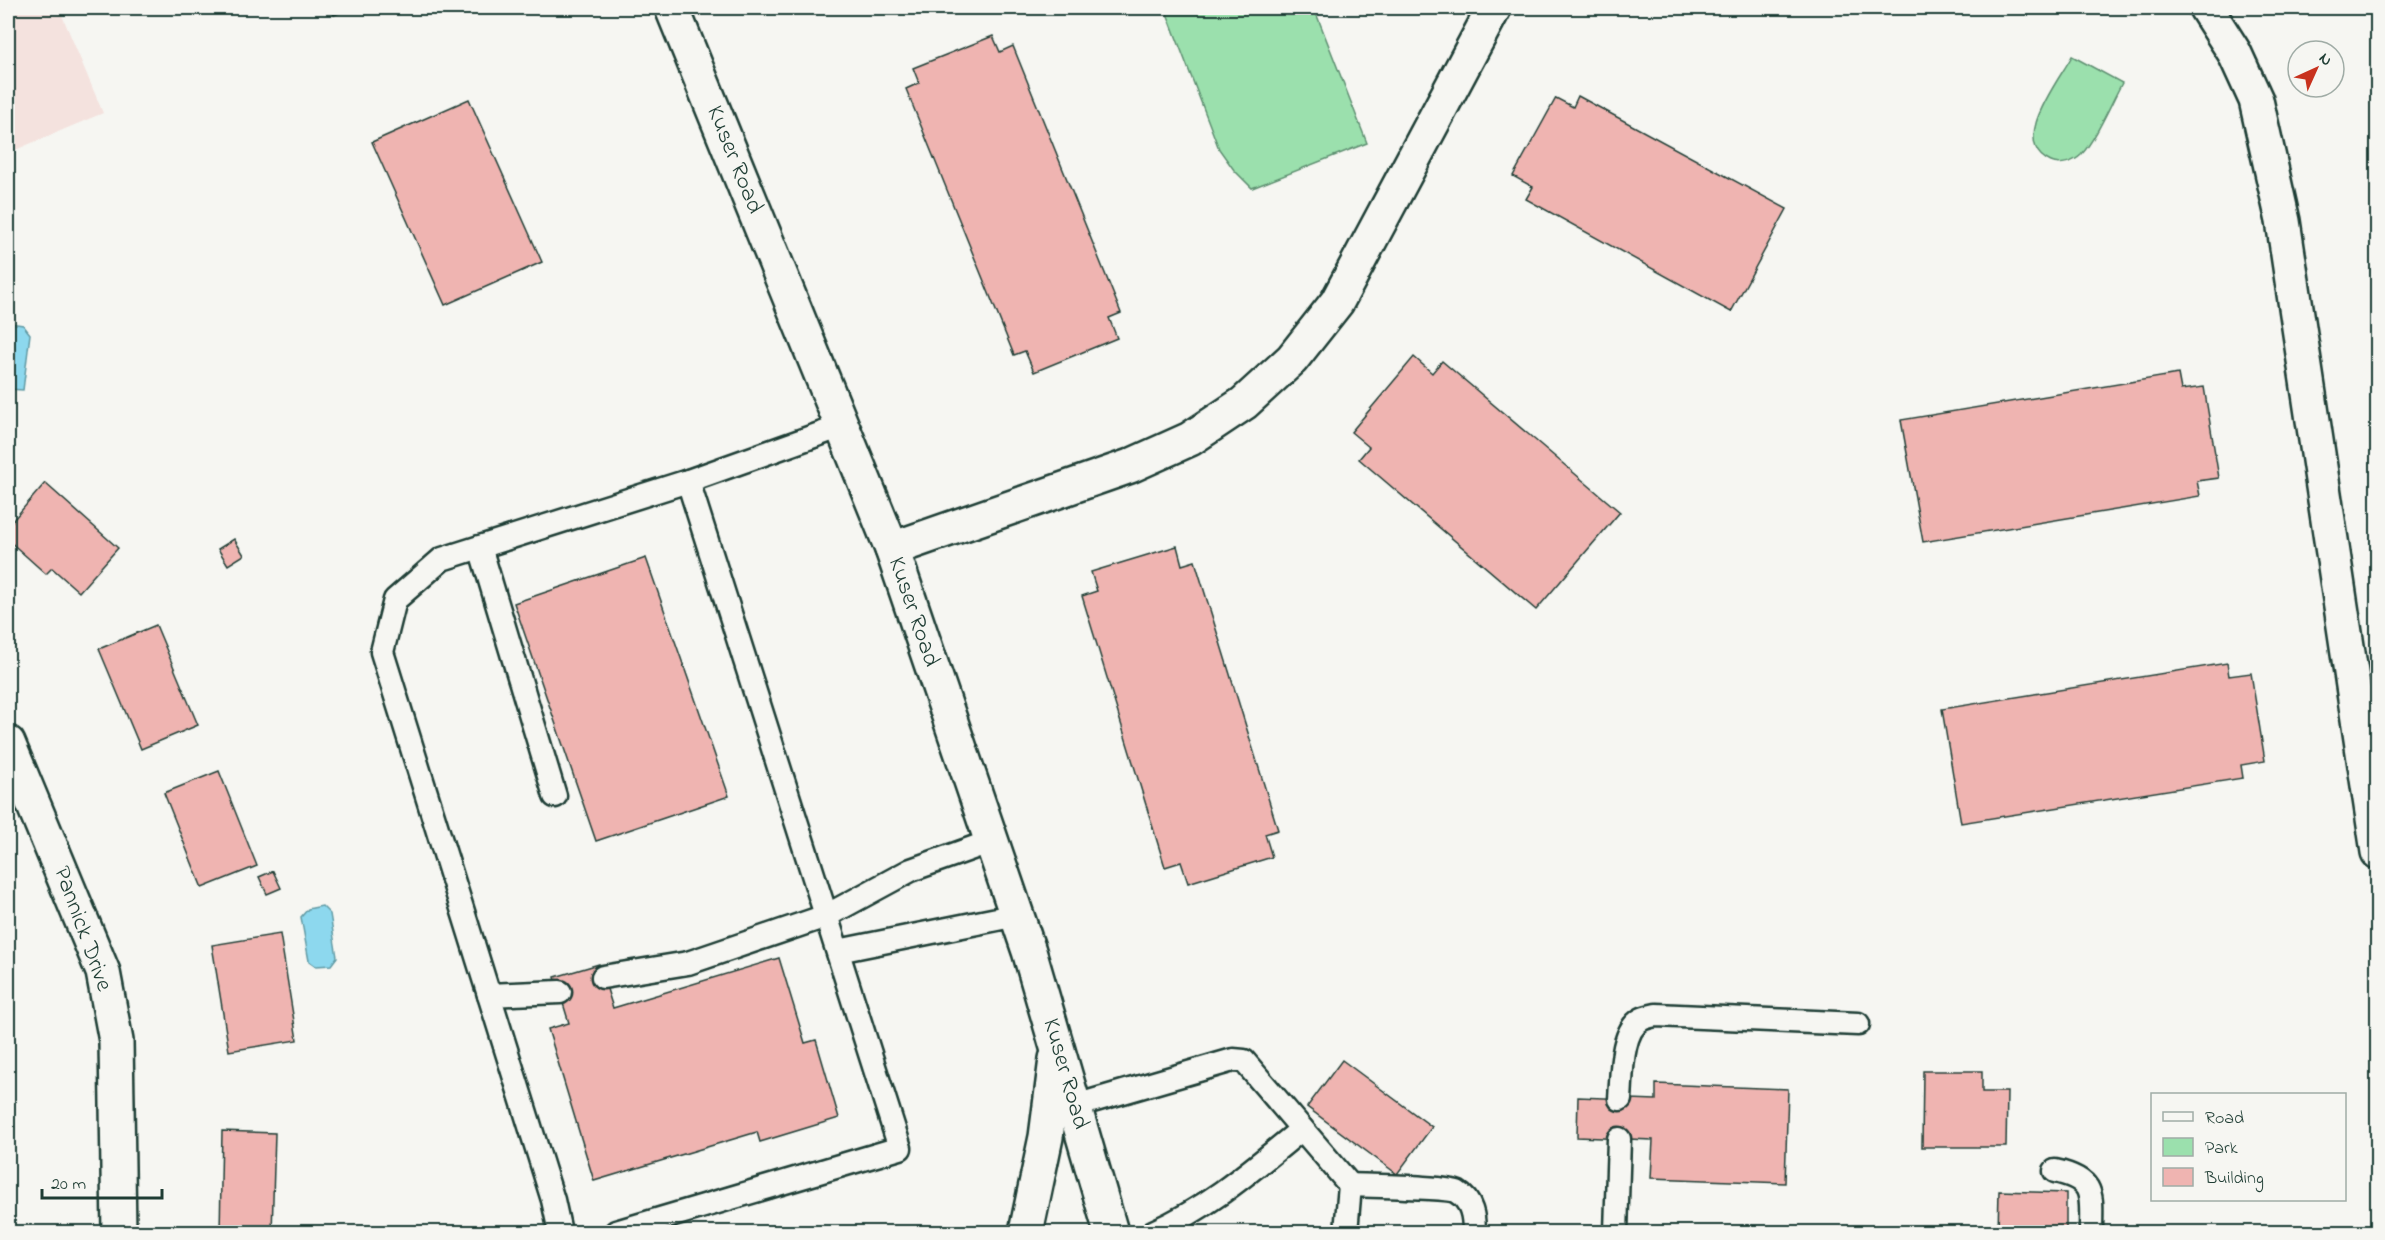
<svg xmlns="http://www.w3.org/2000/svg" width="2385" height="1240" font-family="'Indie Flower',sans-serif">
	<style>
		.built { fill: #f4e2de }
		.green { fill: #9be0ad; stroke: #5d8e70; stroke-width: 1.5 }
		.water { fill: #8dd8ee; stroke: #619aa4; stroke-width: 1.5 }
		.building { fill: #efb4b1; stroke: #1f3d34; stroke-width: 1.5 }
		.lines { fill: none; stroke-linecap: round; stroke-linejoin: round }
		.lane-casing { stroke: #1f3d34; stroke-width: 27 }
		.street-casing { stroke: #1f3d34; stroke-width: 38 }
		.secondary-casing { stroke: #1f3d34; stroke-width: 38 }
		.lane { stroke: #f6f6f2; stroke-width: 22 }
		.street { stroke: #f6f6f2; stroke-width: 33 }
		.secondary { stroke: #f6f6f2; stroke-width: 33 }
		.labels { text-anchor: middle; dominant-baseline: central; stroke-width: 4.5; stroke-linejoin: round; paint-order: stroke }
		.street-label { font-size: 24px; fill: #1f3d34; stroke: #f6f6f2 }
	</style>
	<rect width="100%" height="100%" fill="#f6f6f2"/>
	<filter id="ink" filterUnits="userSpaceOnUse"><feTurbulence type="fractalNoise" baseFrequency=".0167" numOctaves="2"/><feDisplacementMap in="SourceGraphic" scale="12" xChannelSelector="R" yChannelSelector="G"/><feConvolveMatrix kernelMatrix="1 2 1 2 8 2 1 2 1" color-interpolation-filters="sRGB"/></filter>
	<g filter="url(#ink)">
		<polygon class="built" points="8,8 59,8 103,113 8,153"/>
		<g class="green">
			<polygon points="1165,8 1314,8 1367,143 1252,188 1234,170 1219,149"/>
			<path d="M2072,56L2122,83C2111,103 2096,139 2081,155C2074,162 2060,166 2051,162C2008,143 2058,82 2072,56Z"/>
		</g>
		<g class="water">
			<polygon points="10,323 23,325 30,334 23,390 8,389 8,325"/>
			<polygon points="322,906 330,914 337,957 331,965 316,966 309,961 301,917 308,909"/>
		</g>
		<g class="building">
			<polygon points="330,8 352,8 334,15"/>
			<polygon points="993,36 1000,52 1013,46 1121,313 1109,318 1117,338 1034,372 1025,351 1014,355 906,89 919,83 913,68"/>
			<polygon points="1578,96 1787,209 1731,312 1526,199 1533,187 1513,176 1556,98 1573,107"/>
			<polygon points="469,99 542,262 445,305 372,142"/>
			<polygon points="1414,357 1432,373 1442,361 1620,512 1536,610 1359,459 1369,447 1351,432"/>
			<polygon points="2178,374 2181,390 2204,387 2219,478 2197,481 2200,496 1923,542 1901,420"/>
			<polygon points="45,483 118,548 79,592 52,568 46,574 8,540 8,526"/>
			<polygon points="234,539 244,555 228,565 218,549"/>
			<polygon points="1177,546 1182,565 1195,561 1278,830 1265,834 1272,857 1188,883 1181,862 1165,867 1082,596 1097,591 1091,572"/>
			<polygon points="646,558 729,796 596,841 514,603"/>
			<polygon points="156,625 198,725 141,749 99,649"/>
			<polygon points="2227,663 2229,676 2251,673 2265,761 2241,765 2243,778 1961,823 1942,709"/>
			<polygon points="219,771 257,866 202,888 164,793"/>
			<polygon points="273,871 281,888 267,894 259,877"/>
			<polygon points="280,934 297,1040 229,1051 212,945"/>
			<polygon points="779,958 805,1043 816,1040 839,1118 760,1142 757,1132 594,1181 548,1029 569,1023 555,977 599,964 613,1008"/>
			<polygon points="1342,1060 1432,1127 1397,1174 1307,1107"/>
			<polygon points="1923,1071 1982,1071 1982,1092 2007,1092 2006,1147 1922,1147"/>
			<polygon points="1656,1084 1788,1089 1785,1183 1651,1178 1653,1140 1577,1137 1578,1097 1656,1100"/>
			<polygon points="222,1131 275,1133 272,1232 220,1232"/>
			<polygon points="1999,1191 2066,1193 2066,1232 1998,1232"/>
		</g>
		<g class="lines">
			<defs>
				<g id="lane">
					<polyline points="480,547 555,796"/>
					<polyline points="838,951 1017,915"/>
					<polyline points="603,977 688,963 826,916 911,870 992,841"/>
					<polyline points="489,995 560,992"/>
					<path d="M1620,1099C1622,1077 1620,1030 1642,1019C1646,1017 1651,1016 1656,1015L1858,1024"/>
					<polyline points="1075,1106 1233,1060 1244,1061 1350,1185 1346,1232"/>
					<path d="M2055,1171C2097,1180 2091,1196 2091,1232"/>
					<path d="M1350,1185C1365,1186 1449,1187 1457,1192C1472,1201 1474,1217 1474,1232"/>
					<polyline points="560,1232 553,1200 382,652 395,600 442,559 688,481"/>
					<polyline points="616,1232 900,1148 688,481 842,426"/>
					<path d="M1153,1232C1210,1207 1254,1168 1302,1129"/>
					<polyline points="1616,1232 1619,1139"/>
				</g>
				<g id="street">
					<polyline points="2206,8 2234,52 2256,100 2283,221 2378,852"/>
					<polyline points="892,549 1130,466 1190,439 1244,403 1292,359 1337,302 1494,8"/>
					<polyline points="8,743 103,972 116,1041 119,1232"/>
				</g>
				<g id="secondary">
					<polyline points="672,8 892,549 1029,951 1111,1232"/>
					<polyline points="1026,1232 1046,1137 1056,1059"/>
				</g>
			</defs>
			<use href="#lane" class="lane-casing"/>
			<use href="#street" class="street-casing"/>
			<use href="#secondary" class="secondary-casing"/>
			<use href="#lane" class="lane"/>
			<use href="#street" class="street"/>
			<use href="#secondary" class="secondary"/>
		</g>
	</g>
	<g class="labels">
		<g class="street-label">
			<text transform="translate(734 160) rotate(68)">Kuser Road</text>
			<text transform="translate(913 612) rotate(71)">Kuser Road</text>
			<text transform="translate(82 929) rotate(70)">Pannick Drive</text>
			<text transform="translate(1065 1074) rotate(74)">Kuser Road</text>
		</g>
	</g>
	<rect width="2385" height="1240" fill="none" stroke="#f6f6f2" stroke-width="30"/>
	<rect x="15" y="15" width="2355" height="1210" fill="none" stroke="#1f3d34" stroke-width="2" filter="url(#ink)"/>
	<rect x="2151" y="1093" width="195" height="108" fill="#f6f6f2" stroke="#a0aca6" stroke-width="1.5"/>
	<rect x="2163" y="1112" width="30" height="9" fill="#f6f6f2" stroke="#a0aca6" stroke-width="1.5"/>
	<text x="2205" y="1123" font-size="18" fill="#1f3d34">Road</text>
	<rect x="2163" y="1138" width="30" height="18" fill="#9be0ad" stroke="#a0aca6" stroke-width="1.5"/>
	<text x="2205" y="1153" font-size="18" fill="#1f3d34">Park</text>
	<rect x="2163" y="1168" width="30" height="18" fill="#efb4b1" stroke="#a0aca6" stroke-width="1.5"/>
	<text x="2205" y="1183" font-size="18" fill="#1f3d34">Building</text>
	<g transform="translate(2316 69) rotate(45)"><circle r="28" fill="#f6f6f2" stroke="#a0aca6" stroke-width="1.5"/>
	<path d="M0-4.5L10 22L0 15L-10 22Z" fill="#c8321e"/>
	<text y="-9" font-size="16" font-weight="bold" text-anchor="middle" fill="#1f3d34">N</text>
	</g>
	<path d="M42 1189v9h120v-9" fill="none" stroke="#1f3d34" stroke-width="3"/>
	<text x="51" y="1189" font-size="18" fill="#1f3d34" stroke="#f6f6f2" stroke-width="4.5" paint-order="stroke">20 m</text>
</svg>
